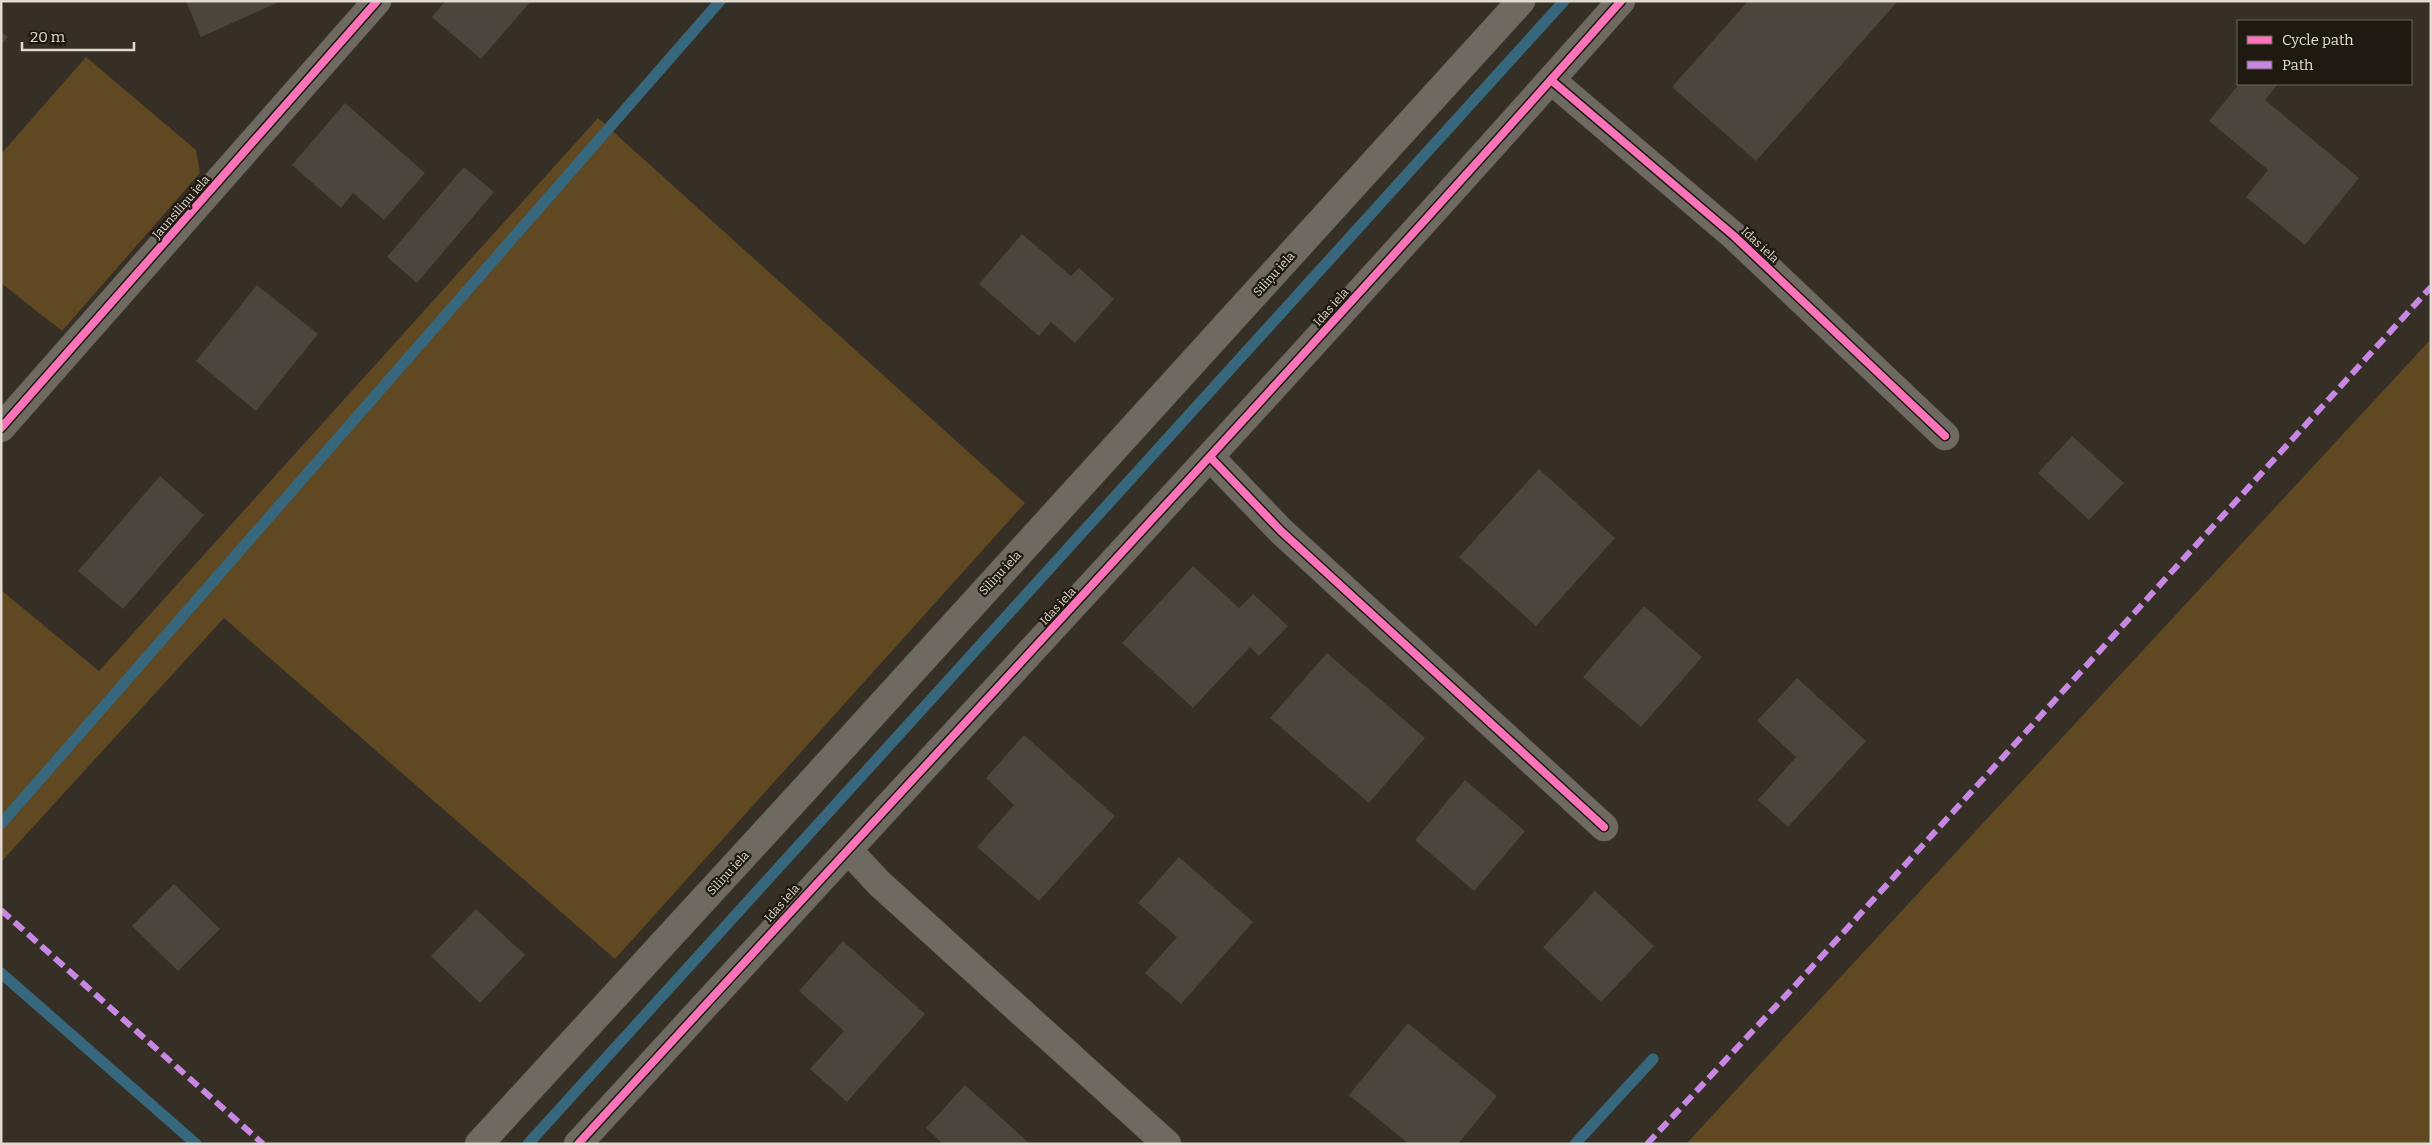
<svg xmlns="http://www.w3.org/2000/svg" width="2432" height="1145" font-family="Bitter,serif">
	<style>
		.green { fill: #5f4822 }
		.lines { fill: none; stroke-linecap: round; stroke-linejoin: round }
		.stream { stroke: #36677d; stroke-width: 11 }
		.building { fill: #4a453d }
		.minor-casing { stroke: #4f4a41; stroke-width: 29 }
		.minor { stroke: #6e6961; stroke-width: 28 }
		.quiet { stroke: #c787e3; stroke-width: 6; stroke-dasharray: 12 6; stroke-linecap: butt }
		.cycleway-casing { stroke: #1e1911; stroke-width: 11 }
		.cycleway { stroke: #fb73b8; stroke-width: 8 }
		.labels { text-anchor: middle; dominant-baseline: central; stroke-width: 4.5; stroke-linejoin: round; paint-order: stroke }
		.street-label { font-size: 12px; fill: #e2dad0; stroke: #1e1911 }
	</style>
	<rect width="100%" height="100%" fill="#352f25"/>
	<g class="green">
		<polygon points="86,57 196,150 200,173 62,331 1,283 1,154"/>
		<polygon points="598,118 1025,503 615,959 224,618 1,862 1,590 99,671"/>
		<polygon points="2431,339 2431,1144 1686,1144"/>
	</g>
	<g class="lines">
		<g class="stream">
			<polyline points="1,824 720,1"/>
			<polyline points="1,973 196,1144"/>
			<polyline points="528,1144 1564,1"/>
			<polyline points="1575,1144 1653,1059"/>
		</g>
	</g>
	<g class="building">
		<polygon points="186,1 281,1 201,37"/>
		<polygon points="445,1 531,1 481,59 432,17"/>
		<polygon points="1748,1 1898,1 1756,161 1672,87"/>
		<polygon points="1,32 8,37 1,45"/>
		<polygon points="2239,84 2278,84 2265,100 2359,178 2305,245 2246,197 2268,170 2209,121"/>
		<polygon points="345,103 425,173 384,220 353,193 341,208 292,165"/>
		<polygon points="464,167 494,192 417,283 387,257"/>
		<polygon points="1022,234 1071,276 1079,268 1114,299 1075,343 1051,322 1039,336 979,284"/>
		<polygon points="257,285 318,334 256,411 196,361"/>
		<polygon points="2072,436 2124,483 2089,520 2038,473"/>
		<polygon points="1539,469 1615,538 1536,626 1459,557"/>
		<polygon points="160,476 204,515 123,609 78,571"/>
		<polygon points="1193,566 1239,608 1253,594 1288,626 1259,656 1250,647 1193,708 1122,643"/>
		<polygon points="1644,606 1702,657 1641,727 1583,677"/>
		<polygon points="1327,653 1425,738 1369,803 1270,718"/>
		<polygon points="1797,678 1866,741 1788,827 1758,800 1796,757 1757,721"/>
		<polygon points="1024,735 1115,816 1039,901 977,847 1014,805 986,778"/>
		<polygon points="1465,780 1525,831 1474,891 1415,840"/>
		<polygon points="1179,857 1253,922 1181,1004 1145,973 1177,937 1138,903"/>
		<polygon points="174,884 220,929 178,971 132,926"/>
		<polygon points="1595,891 1654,946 1601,1002 1543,947"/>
		<polygon points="476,909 525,955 480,1003 431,956"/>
		<polygon points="843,941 925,1014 847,1102 810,1069 844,1031 799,991"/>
		<polygon points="1408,1023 1497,1096 1458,1144 1409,1144 1349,1095"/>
		<polygon points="965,1085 1030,1144 943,1144 926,1128"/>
	</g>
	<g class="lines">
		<defs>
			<g id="minor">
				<polyline points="1551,80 1734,236 1945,436"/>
				<polyline points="1,428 377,1"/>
				<polyline points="1211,458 1281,531 1604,827"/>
				<polyline points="848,850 880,884 1167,1144"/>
				<polyline points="479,1144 804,790 1521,1"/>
				<path d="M578,1144C926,763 1279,387 1621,1"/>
			</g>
		</defs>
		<use href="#minor" class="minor-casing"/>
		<use href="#minor" class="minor"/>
		<g class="quiet">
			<polyline points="1,910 263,1144"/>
			<polyline points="1647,1144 1791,990 2431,287"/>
		</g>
		<defs>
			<g id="cycleway">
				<polyline points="1551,80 1734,236 1945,436"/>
				<polyline points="1,428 377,1"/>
				<polyline points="1211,458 1281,531 1604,827"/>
				<path d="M578,1144C926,763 1279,387 1621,1"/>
			</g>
		</defs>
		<use href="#cycleway" class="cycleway-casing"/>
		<use href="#cycleway" class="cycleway"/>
	</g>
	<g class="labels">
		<g class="street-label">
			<text transform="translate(181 207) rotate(-49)">Jaunsiliņu iela</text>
			<text transform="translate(1760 245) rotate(43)">Idas iela</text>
			<text transform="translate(1274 274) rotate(-48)">Siliņu iela</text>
			<text transform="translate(1331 307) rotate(-48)">Idas iela</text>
			<text transform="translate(1000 573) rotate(-47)">Siliņu iela</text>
			<text transform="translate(1058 606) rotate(-47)">Idas iela</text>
			<text transform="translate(728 873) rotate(-47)">Siliņu iela</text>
			<text transform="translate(782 903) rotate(-48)">Idas iela</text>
		</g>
	</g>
	<rect width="2432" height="1145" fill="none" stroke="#e2dad0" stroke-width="5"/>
	<rect x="2237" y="20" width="175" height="65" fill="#1e1911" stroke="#6c665d"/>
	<rect x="2247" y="36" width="25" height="8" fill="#fb73b8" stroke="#6c665d"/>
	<text x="2282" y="45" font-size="15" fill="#e2dad0">Cycle path</text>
	<rect x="2247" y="61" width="25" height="8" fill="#c787e3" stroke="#6c665d"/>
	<text x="2282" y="70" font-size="15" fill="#e2dad0">Path</text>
	<path d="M22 42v8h112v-8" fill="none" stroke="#e2dad0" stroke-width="2.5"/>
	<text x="30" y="42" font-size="15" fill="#e2dad0" stroke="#1e1911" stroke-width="4" paint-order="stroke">20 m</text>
</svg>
